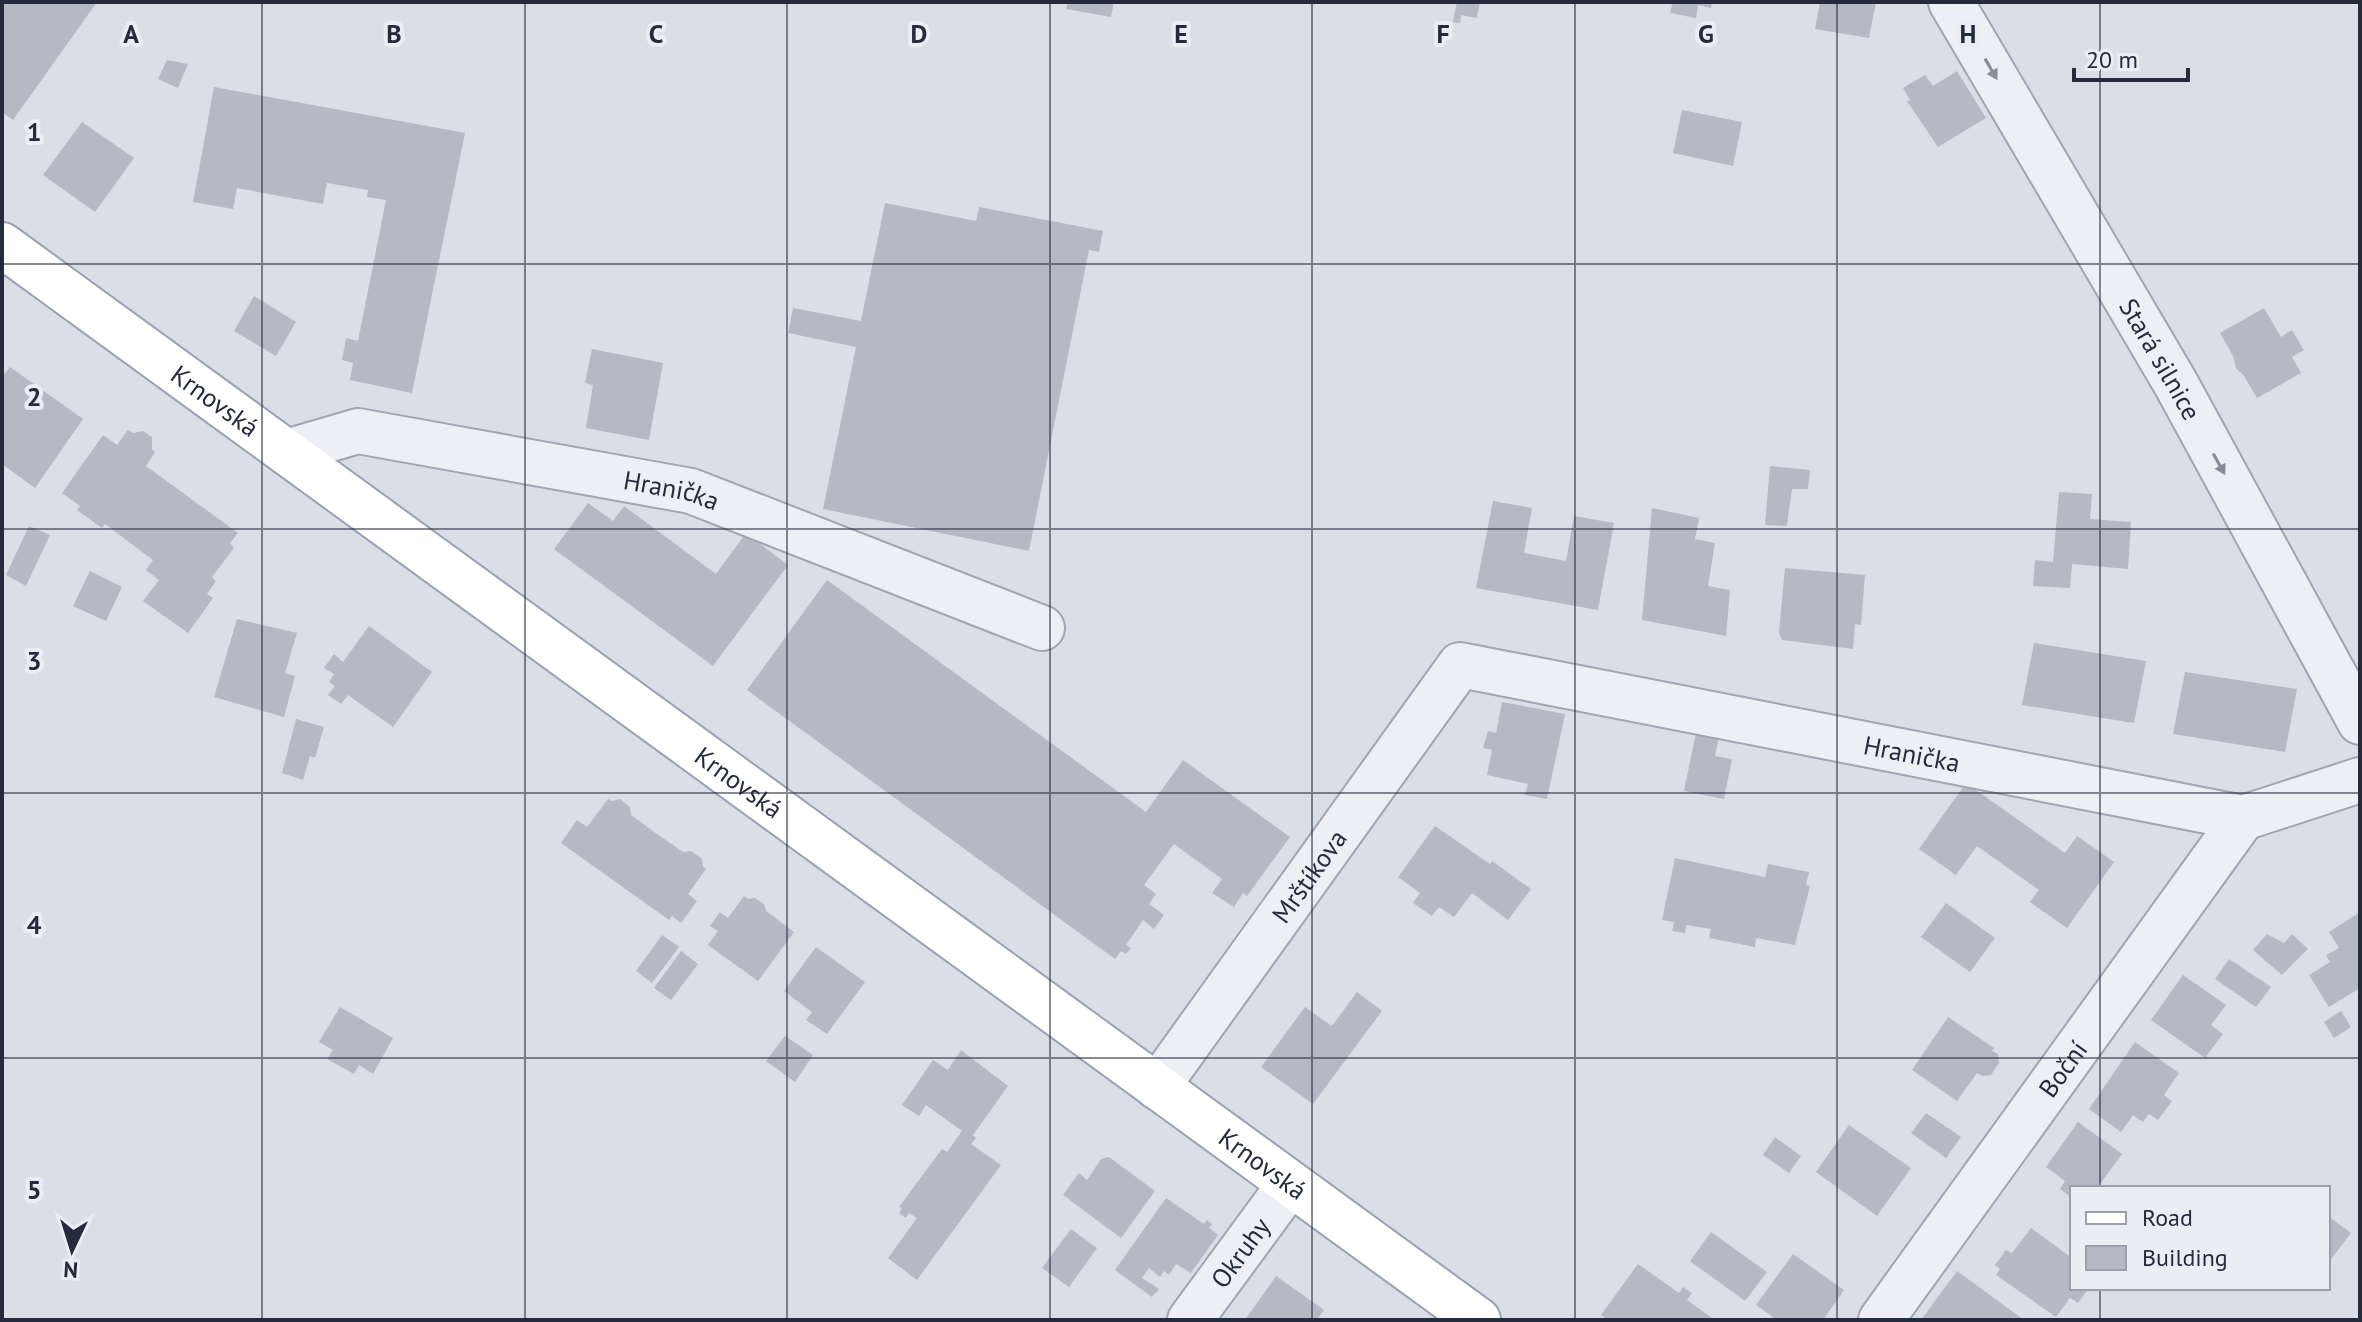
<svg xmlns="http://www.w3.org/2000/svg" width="2362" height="1322" font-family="'PT Sans',sans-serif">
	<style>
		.building { fill: #b4b9c6 }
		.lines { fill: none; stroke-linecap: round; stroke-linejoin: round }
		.minor-casing { stroke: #a0a5b0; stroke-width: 48 }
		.major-casing { stroke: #99a1b3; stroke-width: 48 }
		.minor { stroke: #edeff5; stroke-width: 44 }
		.major { stroke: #fff; stroke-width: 44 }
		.oneway { fill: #888d99 }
		.grid { fill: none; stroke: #242b3d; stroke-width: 2; stroke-opacity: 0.55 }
		.labels { text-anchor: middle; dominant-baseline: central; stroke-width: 8; stroke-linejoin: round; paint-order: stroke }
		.street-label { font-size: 26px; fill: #242b3d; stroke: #eaedf4 }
		.grid-label { font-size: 26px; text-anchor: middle; font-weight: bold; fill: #242b3d; stroke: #eaedf4; stroke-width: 8; stroke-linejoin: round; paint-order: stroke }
	</style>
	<rect width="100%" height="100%" fill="#dadee6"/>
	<g class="building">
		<polygon points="2,2 97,2 13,120 2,112"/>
		<polygon points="1068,2 1114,2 1111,17 1066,9"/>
		<polygon points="1457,2 1480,2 1477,18 1461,15 1460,23 1453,22"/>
		<polygon points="1673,2 1712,2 1711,8 1698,5 1696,18 1670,13"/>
		<polygon points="1820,2 1876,2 1869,38 1815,29"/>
		<polygon points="167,60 188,64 178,88 158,79"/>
		<polygon points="1957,71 1986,118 1938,147 1907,101 1910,100 1903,88 1925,75 1933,86"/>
		<polygon points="214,87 465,133 412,393 350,380 353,363 342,360 346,338 358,341 386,200 367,197 368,190 327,183 323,204 237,188 233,209 193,202"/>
		<polygon points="1682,110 1742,122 1733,166 1673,153"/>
		<polygon points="82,122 134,158 95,212 43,175"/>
		<polygon points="885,203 976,221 979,207 1103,231 1099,252 1089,250 1029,551 823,509 856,347 788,333 793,308 861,321"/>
		<polygon points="254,296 296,322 276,356 234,331"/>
		<polygon points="2264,308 2281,337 2292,330 2304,350 2292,357 2301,373 2257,398 2244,376 2236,368 2233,356 2220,333"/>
		<polygon points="592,349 663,363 649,440 586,428 593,385 585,383"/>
		<polygon points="10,367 83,419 35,488 2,464 2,377"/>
		<polygon points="128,430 133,433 143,431 152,437 152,449 155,452 146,466 238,533 230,543 234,548 212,577 216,581 207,594 213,598 188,633 143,601 159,580 146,570 153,560 105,524 102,528 77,510 80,506 62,493 103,435 117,445"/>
		<polygon points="1770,466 1810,470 1808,489 1792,489 1787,525 1785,526 1765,525"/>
		<polygon points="2059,492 2092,494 2090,519 2131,522 2128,569 2072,564 2070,588 2033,586 2035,560 2053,562"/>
		<polygon points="1493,501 1532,508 1524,553 1566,561 1574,516 1614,523 1598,610 1476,588"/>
		<polygon points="588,503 613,521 624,506 716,574 746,533 788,565 713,666 554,549"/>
		<polygon points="1652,508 1699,518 1695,539 1715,543 1708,586 1730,590 1726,636 1642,620"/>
		<polygon points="29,526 50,535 26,586 6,575"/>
		<polygon points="1785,568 1865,575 1861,625 1855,624 1853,649 1782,640 1779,633"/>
		<polygon points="90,571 122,587 106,621 73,606"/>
		<polygon points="827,580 1146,812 1183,760 1290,837 1247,896 1243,893 1234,907 1212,893 1222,879 1174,844 1144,885 1156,894 1149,904 1164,915 1154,929 1143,920 1126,945 1131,948 1126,954 1121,951 1115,959 747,690"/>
		<polygon points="237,619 297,633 285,673 295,676 284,717 214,697"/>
		<polygon points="369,626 432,672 393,727 348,695 341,704 328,695 335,686 329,682 334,674 324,668 334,654 343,662"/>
		<polygon points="2034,643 2146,661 2134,723 2022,705"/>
		<polygon points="2185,672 2297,689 2285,752 2173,734"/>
		<polygon points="1502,702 1565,714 1547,799 1525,795 1528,784 1487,775 1492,750 1483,748 1488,731 1496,733"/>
		<polygon points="1699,718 1722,722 1715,756 1732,759 1724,799 1684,791"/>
		<polygon points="296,719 324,727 315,758 310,756 303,780 282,773"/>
		<polygon points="1966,783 2065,853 2077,836 2114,862 2067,928 2030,902 2039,890 1977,846 1956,875 1919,849"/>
		<polygon points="608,799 612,801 620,799 630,807 631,815 657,834 683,852 691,851 702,859 703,867 706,869 688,894 697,901 681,923 672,916 669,920 561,843 577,820 587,827"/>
		<polygon points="1435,826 1490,864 1492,861 1531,889 1508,920 1472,893 1454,917 1439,907 1432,916 1413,903 1420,893 1398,877"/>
		<polygon points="1675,858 1765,877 1768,864 1809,872 1806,885 1810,886 1795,945 1756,938 1755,947 1709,938 1711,929 1686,925 1685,933 1672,931 1674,922 1662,920"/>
		<polygon points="744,896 748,899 755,898 764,904 766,911 794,932 758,981 708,945 718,931 710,926 720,912 728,918"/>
		<polygon points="1946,903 1995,938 1970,972 1921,937"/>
		<polygon points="2360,912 2360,988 2329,1007 2309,975 2330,962 2326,955 2339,948 2329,932"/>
		<polygon points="2267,934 2284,943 2292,934 2308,949 2282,975 2253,950"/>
		<polygon points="662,935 679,947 652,983 636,971"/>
		<polygon points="816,947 865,982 827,1034 806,1020 812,1012 784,991"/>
		<polygon points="681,951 698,964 671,1000 654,988"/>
		<polygon points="2229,959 2271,987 2256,1007 2215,979"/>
		<polygon points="2183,975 2226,1005 2211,1025 2223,1034 2205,1058 2151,1020"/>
		<polygon points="1357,992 1382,1011 1313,1104 1261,1067 1305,1007 1332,1026"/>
		<polygon points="340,1007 393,1038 373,1074 359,1065 354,1074 327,1059 333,1050 319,1042"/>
		<polygon points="2341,1011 2351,1027 2334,1038 2324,1022"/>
		<polygon points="1948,1017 1994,1048 1992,1051 1998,1054 1999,1063 1991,1075 1983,1076 1977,1073 1957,1101 1912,1070"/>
		<polygon points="785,1036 813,1055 795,1082 766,1061"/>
		<polygon points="2135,1042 2179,1073 2164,1095 2172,1101 2158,1120 2149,1114 2143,1122 2133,1115 2121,1132 2089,1109"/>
		<polygon points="961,1050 1008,1086 973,1135 976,1138 971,1144 1001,1165 917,1280 888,1258 917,1218 909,1213 906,1218 899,1213 902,1208 899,1207 942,1149 947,1152 962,1131 926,1105 919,1116 902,1105 933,1060 948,1070"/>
		<polygon points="1926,1113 1961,1137 1946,1158 1911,1133"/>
		<polygon points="2078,1122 2122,1154 2097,1188 2072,1188 2072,1198 2060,1189 2065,1181 2046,1167"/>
		<polygon points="1849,1125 1911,1168 1877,1216 1816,1172"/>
		<polygon points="1775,1137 1801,1156 1789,1173 1763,1155"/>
		<polygon points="1109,1157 1155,1191 1121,1238 1063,1195 1079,1173 1087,1180 1101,1159"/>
		<polygon points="1166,1198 1204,1224 1207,1220 1212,1224 1209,1228 1218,1235 1191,1273 1176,1264 1169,1275 1164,1271 1160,1277 1149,1268 1142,1278 1159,1289 1152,1297 1115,1270"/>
		<polygon points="2328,1216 2351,1233 2328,1263"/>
		<polygon points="2031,1228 2072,1258 2072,1288 2089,1288 2078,1303 2070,1298 2056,1317 1996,1275 2000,1269 1995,1265 2006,1250 2012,1253"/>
		<polygon points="1071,1229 1097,1248 1069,1287 1042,1268"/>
		<polygon points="1711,1232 1767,1272 1745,1301 1690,1261"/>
		<polygon points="1793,1254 1844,1290 1823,1320 1777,1320 1756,1305"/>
		<polygon points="1638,1264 1679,1293 1683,1287 1692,1293 1687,1300 1715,1320 1608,1320 1601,1315"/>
		<polygon points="1957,1271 2024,1320 1921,1320"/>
		<polygon points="1276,1276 1324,1310 1317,1320 1245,1320"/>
	</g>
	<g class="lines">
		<defs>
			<g id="minor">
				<path id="s1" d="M1951,2L2176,384L2360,722"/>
				<path id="s2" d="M286,452L358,431L691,491L1042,628"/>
				<path id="s3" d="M1157,1087L1460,665L2243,818L2360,780"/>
				<path id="s4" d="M1190,1320L1290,1184"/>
				<path id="s5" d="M1881,1320L2243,818"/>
			</g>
			<g id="major">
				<path id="s6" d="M2,245L1478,1320"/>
			</g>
		</defs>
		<use href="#minor" class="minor-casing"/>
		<use href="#major" class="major-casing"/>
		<use href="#minor" class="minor"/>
		<use href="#major" class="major"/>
	</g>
	<defs><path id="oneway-solid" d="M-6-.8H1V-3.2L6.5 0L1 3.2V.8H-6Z" transform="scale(2)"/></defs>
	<g class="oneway">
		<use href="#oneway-solid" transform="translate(1991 69) rotate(60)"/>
		<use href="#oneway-solid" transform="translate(2219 464) rotate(61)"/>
	</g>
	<path class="grid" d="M262,2V1320M525,2V1320M787,2V1320M1050,2V1320M1312,2V1320M1575,2V1320M1837,2V1320M2100,2V1188M2,264H2360M2,529H2360M2,793H2360M2,1058H2360M2100,1288V1320"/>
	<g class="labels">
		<g class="street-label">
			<text stroke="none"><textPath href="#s1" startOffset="414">Stará silnice</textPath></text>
			<text stroke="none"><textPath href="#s6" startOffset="264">Krnovská</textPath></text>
			<text stroke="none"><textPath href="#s2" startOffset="394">Hranička</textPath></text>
			<text stroke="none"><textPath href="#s3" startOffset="980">Hranička</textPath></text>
			<text stroke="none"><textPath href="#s6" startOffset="912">Krnovská</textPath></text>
			<text stroke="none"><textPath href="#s3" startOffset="260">Mrštíkova</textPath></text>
			<text stroke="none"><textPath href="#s5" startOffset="310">Boční</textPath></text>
			<text stroke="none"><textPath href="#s6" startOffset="1560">Krnovská</textPath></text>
			<text stroke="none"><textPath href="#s4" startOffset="84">Okruhy</textPath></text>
		</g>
	</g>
	<g class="grid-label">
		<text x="131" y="43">A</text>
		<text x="394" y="43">B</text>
		<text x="656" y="43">C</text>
		<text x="919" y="43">D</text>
		<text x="1181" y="43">E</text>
		<text x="1443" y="43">F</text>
		<text x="1706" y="43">G</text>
		<text x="1968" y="43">H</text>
		<text x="34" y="141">1</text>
		<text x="34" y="406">2</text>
		<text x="34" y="670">3</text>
		<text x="34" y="934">4</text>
		<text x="34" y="1199">5</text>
	</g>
	<rect width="2362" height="1322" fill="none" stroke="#242b3d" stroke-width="8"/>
	<rect x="2070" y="1186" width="260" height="104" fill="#eaedf4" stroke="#9b9fab" stroke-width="2"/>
	<rect x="2086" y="1212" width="40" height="12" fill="#ffffff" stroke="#9b9fab" stroke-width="2"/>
	<text x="2142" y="1226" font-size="24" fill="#242b3d">Road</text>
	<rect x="2086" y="1246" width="40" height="24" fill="#b4b9c6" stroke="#9b9fab" stroke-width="2"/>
	<text x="2142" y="1266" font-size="24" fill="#242b3d">Building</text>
	<g transform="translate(72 1250) rotate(184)" stroke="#eaedf4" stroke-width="6" paint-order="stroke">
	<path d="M0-6L14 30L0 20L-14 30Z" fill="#242b3d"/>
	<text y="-12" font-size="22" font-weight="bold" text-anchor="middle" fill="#242b3d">N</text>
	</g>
	<path d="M2074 68v12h114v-12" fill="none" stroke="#242b3d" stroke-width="4"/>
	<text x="2086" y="68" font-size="24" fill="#242b3d" stroke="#eaedf4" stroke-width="6" paint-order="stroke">20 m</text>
</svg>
